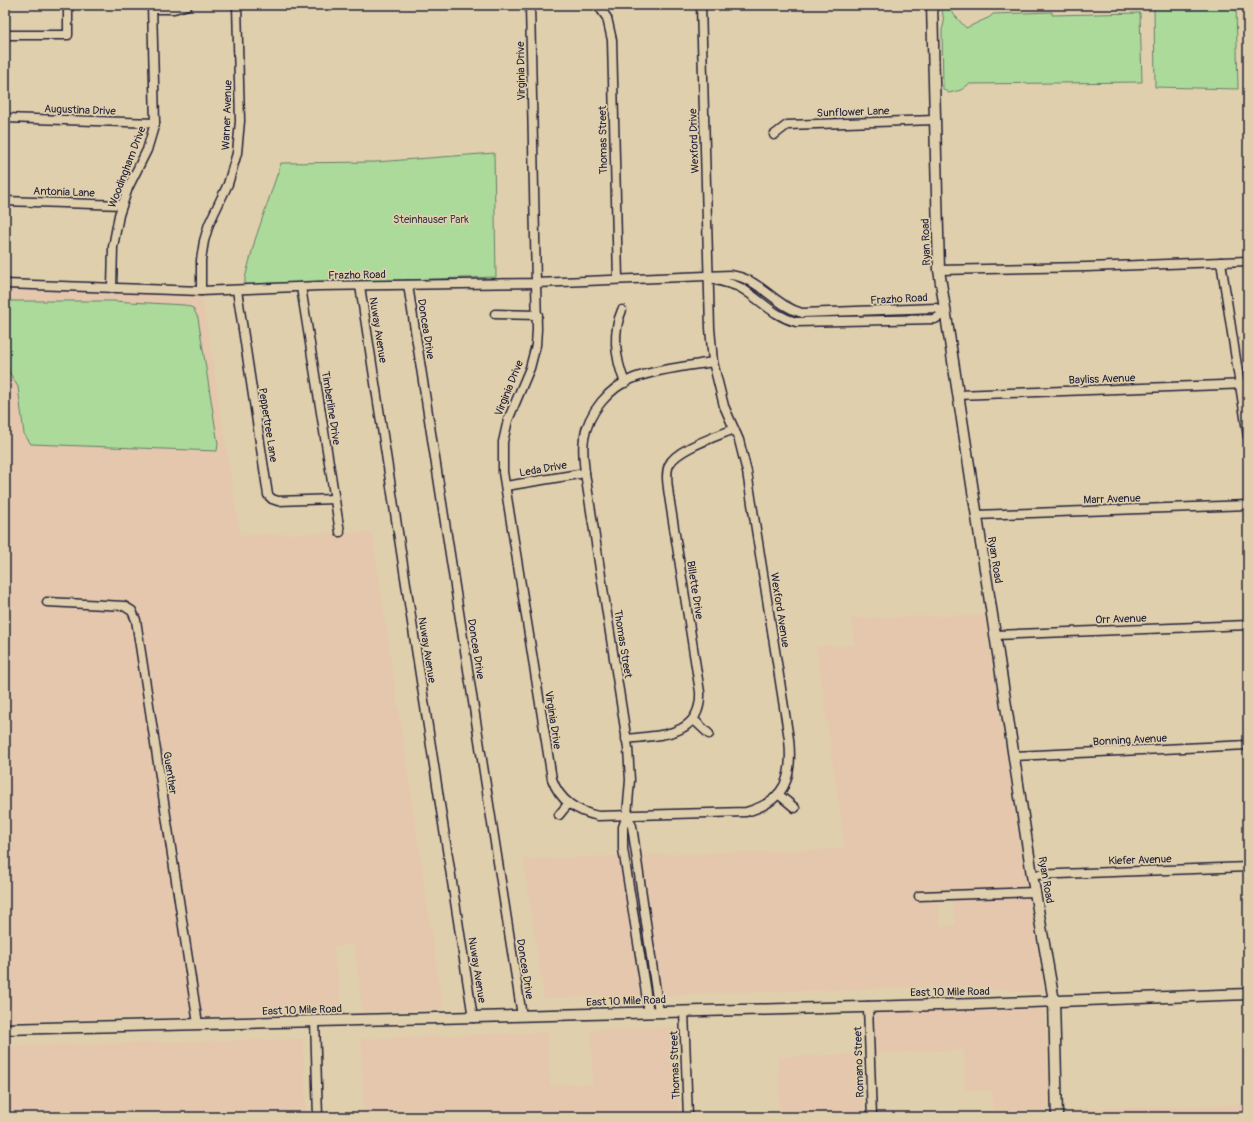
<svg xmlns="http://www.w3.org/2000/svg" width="1253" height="1122" font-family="Pangolin,sans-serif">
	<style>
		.built { fill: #e4c7ac }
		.green { fill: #abda9a; stroke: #667e6a }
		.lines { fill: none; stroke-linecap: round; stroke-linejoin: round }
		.minor-casing { stroke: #22223b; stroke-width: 11 }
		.major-casing { stroke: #22223b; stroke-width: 13 }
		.minor { stroke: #e0cfac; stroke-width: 8 }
		.major { stroke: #e0cfac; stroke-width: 10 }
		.labels { text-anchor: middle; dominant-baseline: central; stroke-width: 3.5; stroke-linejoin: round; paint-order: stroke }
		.street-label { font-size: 11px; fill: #22223b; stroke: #e0cfac }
		.park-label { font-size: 11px; fill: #373e49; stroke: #e0cfac }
	</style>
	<rect width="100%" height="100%" fill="#e0cfac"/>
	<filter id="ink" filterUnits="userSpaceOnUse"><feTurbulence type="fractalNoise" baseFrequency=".025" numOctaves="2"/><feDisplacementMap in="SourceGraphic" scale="8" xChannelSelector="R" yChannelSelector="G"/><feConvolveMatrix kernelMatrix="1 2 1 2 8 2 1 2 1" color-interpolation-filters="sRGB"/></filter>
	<g filter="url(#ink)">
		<g class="built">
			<polygon points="5,289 202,296 240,535 372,532 443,1009 363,1012 353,944 333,947 343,1013 5,1021"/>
			<polygon points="984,615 1026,883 1021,887 1017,887 937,891 941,927 956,925 952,897 1026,896 1028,898 1043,988 1042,991 1039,993 965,986 544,998 523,859 845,849 816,646 855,645 851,618"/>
			<polygon points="1020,1009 1041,1009 1045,1012 1049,1110 993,1111 992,1090 964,1090 964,1050 875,1053 874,1019 879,1013"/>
			<polygon points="675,1027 678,1117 364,1117 361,1039 548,1032 550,1085 593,1084 591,1030"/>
			<polygon points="303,1039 306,1117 5,1117 5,1046"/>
			<polygon points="861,1054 863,1117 780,1117 778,1057"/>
			<polygon points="1243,1104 1244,1117 1075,1117 1075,1109"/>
		</g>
		<g class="green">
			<polygon points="1154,5 1236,5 1238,89 1155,87"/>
			<polygon points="947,7 966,28 990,17 993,14 1052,12 1052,15 1140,13 1142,82 969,84 961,90 949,93 943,89 942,30 944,23 942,9"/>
			<polygon points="494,153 496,277 245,285 245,278 255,240 281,163 376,162"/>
			<polygon points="5,301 112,301 185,305 193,308 198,318 218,444 217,451 31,444 24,434 18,387 5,365"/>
		</g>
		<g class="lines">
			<defs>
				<g id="minor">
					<path d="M530,5L537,329L536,345L530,368L508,420L503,442V472L552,779C560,801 576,811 598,816L746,812C786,801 793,777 789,739L747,472L739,440L724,406L713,362L710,328L701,5"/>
					<polyline points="598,5 607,18 612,40 618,279"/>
					<polyline points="152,9 174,9 188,5"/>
					<polyline points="5,35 68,35 68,5"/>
					<polyline points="5,118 155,123"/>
					<polyline points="774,135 787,125 935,120"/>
					<polyline points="5,201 122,205"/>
					<polyline points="1221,262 1248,437"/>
					<polyline points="939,270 1087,267 1248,261"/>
					<path d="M708,276C719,283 730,282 741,288C760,299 773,316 796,322L935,319L945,313"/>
					<path d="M5,284L201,291L319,286L537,283L730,275C760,278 773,305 802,313L936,308L945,313"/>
					<polyline points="408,285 522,1016"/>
					<polyline points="360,286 473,1018"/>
					<polyline points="301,287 340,532"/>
					<polyline points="112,288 113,247 119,215 128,188 147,150 155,123 152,5"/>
					<polyline points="237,290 268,495 272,499 278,501 334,499"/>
					<polyline points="201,291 201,260 204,241 209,224 228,184 237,153 240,121 237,5"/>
					<path d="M622,310C612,333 616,360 625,383"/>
					<polyline points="495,314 538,315"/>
					<polyline points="958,395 1248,384"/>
					<polyline points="506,486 585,473"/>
					<polyline points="976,515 1248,505"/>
					<polyline points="47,602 124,606 132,611 136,620 198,1024"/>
					<polyline points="995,635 1248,625"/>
					<polyline points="694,720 709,734"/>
					<path d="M626,739C659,735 702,737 700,692L669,496C668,487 665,474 669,465C676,449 718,436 734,429"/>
					<polyline points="1014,756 1248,745"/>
					<polyline points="778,794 795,808"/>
					<polyline points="559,815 568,804"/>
					<polyline points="627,815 623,827 623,849 649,1012"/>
					<polyline points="1032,875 1248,867"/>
					<polyline points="919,896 1036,892"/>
					<polyline points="868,1006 872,1117"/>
					<polyline points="684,1011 688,1117"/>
					<path d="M659,1012L632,826L627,815L630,780L628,748L585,473C584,462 582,450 584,439C588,413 609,387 634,378C658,369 688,366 713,362"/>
					<polyline points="315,1021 318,1117"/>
				</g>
				<g id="major">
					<polyline points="932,5 939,270 1032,875 1054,1001 1057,1117"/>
					<polyline points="5,1029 977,1004 1248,994"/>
				</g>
			</defs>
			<use href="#minor" class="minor-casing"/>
			<use href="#major" class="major-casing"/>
			<use href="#minor" class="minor"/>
			<use href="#major" class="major"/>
		</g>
	</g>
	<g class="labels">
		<g class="street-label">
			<text transform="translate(521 71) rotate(-91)">Virginia Drive</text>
			<text transform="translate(80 110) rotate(2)">Augustina Drive</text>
			<text transform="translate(853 112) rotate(-2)">Sunflower Lane</text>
			<text transform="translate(227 115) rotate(-88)">Warner Avenue</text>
			<text transform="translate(603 140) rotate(-91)">Thomas Street</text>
			<text transform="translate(694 141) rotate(-92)">Wexford Drive</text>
			<text transform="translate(127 167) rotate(-69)">Woodingham Drive</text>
			<text transform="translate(64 192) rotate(2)">Antonia Lane</text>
			<text transform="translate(926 242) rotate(-92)">Ryan Road</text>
			<text transform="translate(357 275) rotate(-1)">Frazho Road</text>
			<text transform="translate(899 299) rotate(-3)">Frazho Road</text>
			<text transform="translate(426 329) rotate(81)">Doncea Drive</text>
			<text transform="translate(378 330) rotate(81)">Nuway Avenue</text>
			<text transform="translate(1102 379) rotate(-2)">Bayliss Avenue</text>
			<text transform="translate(509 388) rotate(-68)">Virginia Drive</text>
			<text transform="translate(331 408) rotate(81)">Timberline Drive</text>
			<text transform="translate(268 425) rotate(81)">Peppertree Lane</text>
			<text transform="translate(543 469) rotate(-10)">Leda Drive</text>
			<text transform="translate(1112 499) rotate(-2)">Marr Avenue</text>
			<text transform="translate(995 560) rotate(81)">Ryan Road</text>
			<text transform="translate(695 590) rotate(81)">Billette Drive</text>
			<text transform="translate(780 610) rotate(81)">Wexford Avenue</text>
			<text transform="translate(1121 619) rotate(-2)">Orr Avenue</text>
			<text transform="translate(623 644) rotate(81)">Thomas Street</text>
			<text transform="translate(476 649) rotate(81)">Doncea Drive</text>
			<text transform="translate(427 650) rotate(81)">Nuway Avenue</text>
			<text transform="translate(553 720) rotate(81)">Virginia Drive</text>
			<text transform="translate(1130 740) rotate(-3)">Bonning Avenue</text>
			<text transform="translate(170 773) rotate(81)">Guenther</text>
			<text transform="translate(1140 860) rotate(-2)">Kiefer Avenue</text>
			<text transform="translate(1046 880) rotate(80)">Ryan Road</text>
			<text transform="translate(525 969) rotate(81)">Doncea Drive</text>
			<text transform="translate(477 970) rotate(81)">Nuway Avenue</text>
			<text transform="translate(950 992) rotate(-1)">East 10 Mile Road</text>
			<text transform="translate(626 1001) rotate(-2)">East 10 Mile Road</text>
			<text transform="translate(302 1010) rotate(-2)">East 10 Mile Road</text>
			<text transform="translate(859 1062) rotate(-92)">Romano Street</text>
			<text transform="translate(675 1065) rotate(-92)">Thomas Street</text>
		</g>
		<g class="park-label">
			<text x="431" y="219">Steinhauser Park</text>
		</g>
	</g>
	<rect width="1253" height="1122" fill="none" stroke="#e0cfac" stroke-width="20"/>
	<rect x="10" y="10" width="1233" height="1102" fill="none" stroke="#22223b" stroke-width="1.5" filter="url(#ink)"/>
</svg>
